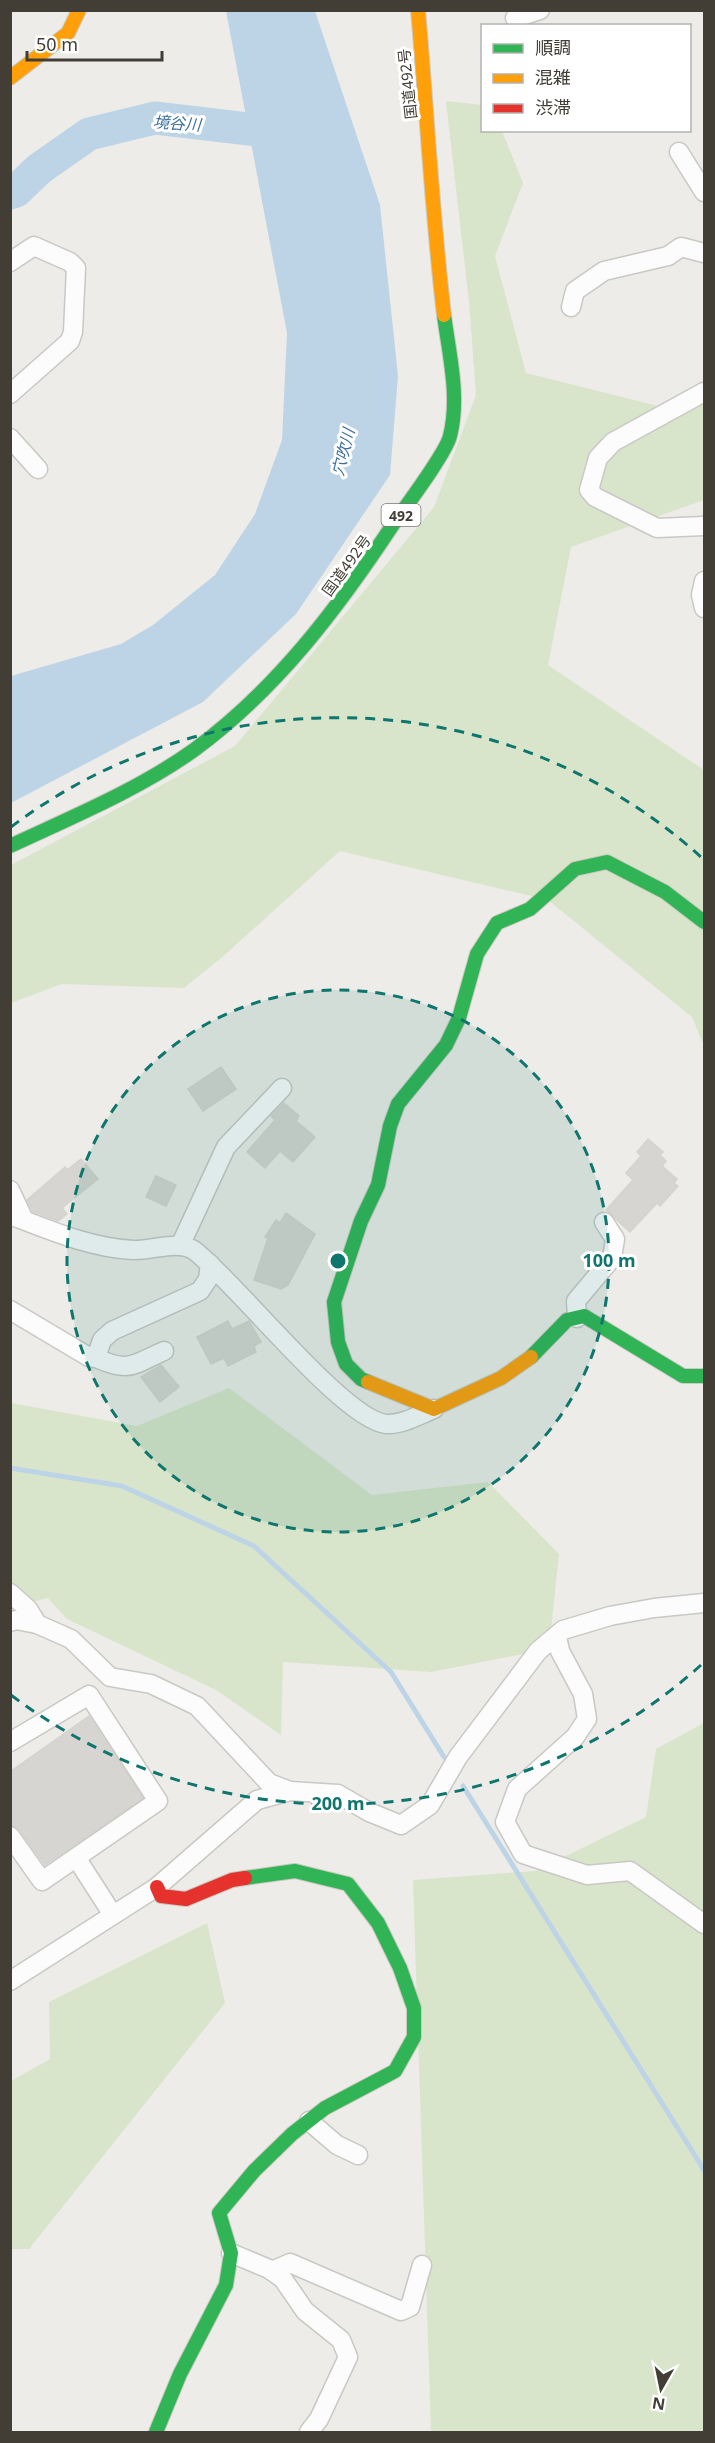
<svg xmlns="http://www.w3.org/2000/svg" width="715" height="2443" font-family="'Noto Sans','Noto Sans JP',sans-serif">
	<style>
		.green { fill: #d9e5ca }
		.water { fill: #bdd4e7 }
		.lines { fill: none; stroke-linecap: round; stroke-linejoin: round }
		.stream { stroke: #bdd4e7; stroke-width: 5 }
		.river { stroke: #bdd4e7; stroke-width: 33 }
		.building { fill: #d7d5d1; stroke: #d5d3ce; stroke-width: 1.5 }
		.street-casing { stroke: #c9c8c4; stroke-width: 21 }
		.fast-casing { stroke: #cbc9c0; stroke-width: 16 }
		.slow-casing { stroke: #cbc9c0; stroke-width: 16 }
		.jam-casing { stroke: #cbc9c0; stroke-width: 16 }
		.street { stroke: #fcfcfc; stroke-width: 18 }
		.fast { stroke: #30b455; stroke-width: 14 }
		.slow { stroke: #ff9f0a; stroke-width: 14 }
		.jam { stroke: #e5322d; stroke-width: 14 }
		.ring { fill: none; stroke: #0f766e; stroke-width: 3; stroke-dasharray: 10 8 }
		.labels { text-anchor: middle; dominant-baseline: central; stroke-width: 6; stroke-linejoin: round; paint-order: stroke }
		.shield { fill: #fff; stroke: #7b7872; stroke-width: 1.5 }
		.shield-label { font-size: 14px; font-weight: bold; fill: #423e36 }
		.street-label { font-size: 15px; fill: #423e36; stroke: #fff }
		.water-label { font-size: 16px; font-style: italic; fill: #3d70a0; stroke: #fff }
		.centre { fill: #0f766e; stroke: #fff; stroke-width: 3 }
		.ring-label { font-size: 18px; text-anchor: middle; font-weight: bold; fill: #0f766e; stroke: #fff; stroke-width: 6; stroke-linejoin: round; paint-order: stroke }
	</style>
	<rect width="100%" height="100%" fill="#edece8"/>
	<g class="green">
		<polygon points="446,101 482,105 482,130 502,131 523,183 495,256 526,373 658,406 704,390 704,500 571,547 548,665 704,770 704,1046 692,1017 548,900 340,851 220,959 184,988 62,984 11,1003 11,865 235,746 434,507 476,395 469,302"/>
		<polygon points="229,1388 372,1495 488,1482 559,1554 549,1649 431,1672 283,1662 281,1735 216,1690 67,1619 48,1598 11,1607 11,1403 137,1426"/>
		<polygon points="704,1723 704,2432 431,2432 413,1880 535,1871 646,1817 656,1749"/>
		<polygon points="207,1923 225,2003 29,2249 11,2249 11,2081 50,2059 49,2002"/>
	</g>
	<polygon class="water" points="226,11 315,11 380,205 398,376 390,475 296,614 203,702 11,803 11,676 121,644 153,625 215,575 255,514 282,440 287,333"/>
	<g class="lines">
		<g class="stream">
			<polyline points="10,1468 122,1486 254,1546 391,1672 444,1757"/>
			<polyline points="463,1786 704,2170"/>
		</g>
		<polyline class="river" points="10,193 16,191 39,169 89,134 155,118 291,134"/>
	</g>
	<g class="building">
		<polygon points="221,1067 236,1089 203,1111 188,1089"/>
		<polygon points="284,1103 299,1116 296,1121 315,1137 293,1162 280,1151 265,1168 247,1152 275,1120 271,1116"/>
		<polygon points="648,1139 663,1152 660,1155 666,1161 662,1166 677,1179 674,1183 678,1186 660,1206 657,1203 630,1232 606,1210 633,1180 626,1173 641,1156 637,1152"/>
		<polygon points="81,1159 98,1179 62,1208 67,1214 58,1221 33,1212 27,1200 65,1167 67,1170"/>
		<polygon points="156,1176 176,1185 166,1206 146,1197"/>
		<polygon points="286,1213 315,1234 288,1285 281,1289 254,1280 268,1238 265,1237 276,1220 280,1223"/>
		<polygon points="228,1321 232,1329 249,1321 261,1342 254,1346 256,1352 228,1366 224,1358 211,1364 197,1337"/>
		<polygon points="161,1365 179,1387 160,1402 141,1377"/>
		<polygon points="89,1716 143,1798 45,1865 19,1829 10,1825 10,1772"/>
	</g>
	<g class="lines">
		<defs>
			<g id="street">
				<polyline points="515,18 540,10"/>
				<polyline points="679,152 704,192"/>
				<polyline points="10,262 34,246 70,262 76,268 73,332 70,341 10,394"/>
				<polyline points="571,307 575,291 604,271 668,256 681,247 704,253"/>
				<polyline points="704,392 613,442 598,458 589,490 595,497 657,528 704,526"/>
				<polyline points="10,438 38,469"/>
				<polyline points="704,581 701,595 704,608"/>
				<polyline points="10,1190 24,1220"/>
				<path d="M10,1215C49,1230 91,1248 133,1250C152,1251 179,1239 195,1251C238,1285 343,1419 386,1424C402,1425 419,1415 434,1409"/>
				<polyline points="180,1246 226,1147 282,1088"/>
				<polyline points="10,1310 89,1357 96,1358 102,1340 112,1331 200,1291 208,1279 210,1264"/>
				<polyline points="577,1318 576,1301 612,1258 615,1239 604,1222"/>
				<path d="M96,1358C130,1373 132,1365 164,1351"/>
				<polyline points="10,1593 28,1609 37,1624"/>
				<polyline points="10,1622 16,1620 37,1624 71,1639 110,1677 151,1684 197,1706 269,1783 290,1791"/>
				<polyline points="557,1636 560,1651 583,1694 587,1719 575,1737 517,1789 505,1822 523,1854 587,1875 630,1871 704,1924"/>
				<polyline points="10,1742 89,1695 158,1801 42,1881 10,1836"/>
				<polyline points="77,1859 113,1915"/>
				<polyline points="10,1981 157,1887 257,1800 290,1791 338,1794 369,1812 401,1825 430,1805 458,1757 538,1651 563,1630 610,1616 654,1608 704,1603"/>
				<polyline points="309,2121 337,2145 358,2155"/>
				<polyline points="231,2253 269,2269 283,2279 305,2311 341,2340 348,2357 319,2419 309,2432"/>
				<polyline points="272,2271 290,2263 401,2311 410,2307 422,2265"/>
			</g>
			<g id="fast">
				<path d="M10,846C72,817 138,790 194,750C277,689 338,608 394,523C406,506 446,453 450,436C460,397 449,354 444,315"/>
				<polyline points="531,1357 567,1320 584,1316 683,1376 704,1376"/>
				<polyline points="368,1382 361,1379 346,1364 338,1342 334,1302 361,1221 378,1185 390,1126 398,1104 446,1045 459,1018 477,954 497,923 530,909 575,869 607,862 665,892 704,922"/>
				<polyline points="156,2432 180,2374 226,2285 231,2253 219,2213 254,2171 292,2134 325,2108 395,2071 414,2037 414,2008 400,1968 378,1923 348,1884 295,1871 245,1878"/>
			</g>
			<g id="slow">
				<path d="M418,10C427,112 432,214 444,315"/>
				<polyline points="10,78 68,33 79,10"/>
				<polyline points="368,1382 434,1409 501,1378 531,1357"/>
			</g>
			<polyline id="jam" points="157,1887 161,1896 186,1899 232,1880 245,1878"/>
		</defs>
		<use href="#street" class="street-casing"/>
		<use href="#fast" class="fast-casing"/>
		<use href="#slow" class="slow-casing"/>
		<use href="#jam" class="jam-casing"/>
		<use href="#street" class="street"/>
		<use href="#fast" class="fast"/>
		<use href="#slow" class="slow"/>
		<use href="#jam" class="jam"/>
	</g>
	<circle cx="338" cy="1261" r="271" fill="#0f766e" fill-opacity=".12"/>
	<g class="ring">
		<circle cx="338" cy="1261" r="271"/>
		<path d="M701 1665A543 543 0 0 1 11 1695M11 827A543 543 0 0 1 701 857"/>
	</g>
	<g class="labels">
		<rect class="shield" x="381.5" y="504" width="39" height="22" rx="4.5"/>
		<g class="shield-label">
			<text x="401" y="515">492</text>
		</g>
		<g class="street-label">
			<text transform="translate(407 84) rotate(-96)">国道492号</text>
			<text transform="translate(346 565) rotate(-54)">国道492号</text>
		</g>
		<g class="water-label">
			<text transform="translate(177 123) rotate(4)">境谷川</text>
			<text transform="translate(343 452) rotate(-76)">穴吹川</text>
		</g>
	</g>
	<circle cx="338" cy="1261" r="9" class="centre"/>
	<g class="ring-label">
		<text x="609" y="1267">100 m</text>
		<text x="338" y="1810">200 m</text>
	</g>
	<rect width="715" height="2443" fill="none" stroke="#423e36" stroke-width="24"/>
	<rect x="481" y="24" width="210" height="108" fill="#ffffff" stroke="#b3b2af" stroke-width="1.5"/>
	<rect x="493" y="44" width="30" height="9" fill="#30b455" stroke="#b3b2af" stroke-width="1.5"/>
	<text x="535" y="54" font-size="18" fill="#423e36">順調</text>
	<rect x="493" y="74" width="30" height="9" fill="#ff9f0a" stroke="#b3b2af" stroke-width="1.5"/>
	<text x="535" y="84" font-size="18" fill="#423e36">混雑</text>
	<rect x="493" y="104" width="30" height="9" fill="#e5322d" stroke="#b3b2af" stroke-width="1.5"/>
	<text x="535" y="114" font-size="18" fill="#423e36">渋滞</text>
	<g transform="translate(661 2389) rotate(189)" stroke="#ffffff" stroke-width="4.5" paint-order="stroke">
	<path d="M0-4.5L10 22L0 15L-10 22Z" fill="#423e36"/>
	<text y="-9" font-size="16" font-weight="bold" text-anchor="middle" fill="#423e36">N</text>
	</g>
	<path d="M27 51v9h135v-9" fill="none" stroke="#423e36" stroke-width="3"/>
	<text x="36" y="51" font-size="18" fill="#423e36" stroke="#ffffff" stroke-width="4.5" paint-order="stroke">50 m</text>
</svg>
